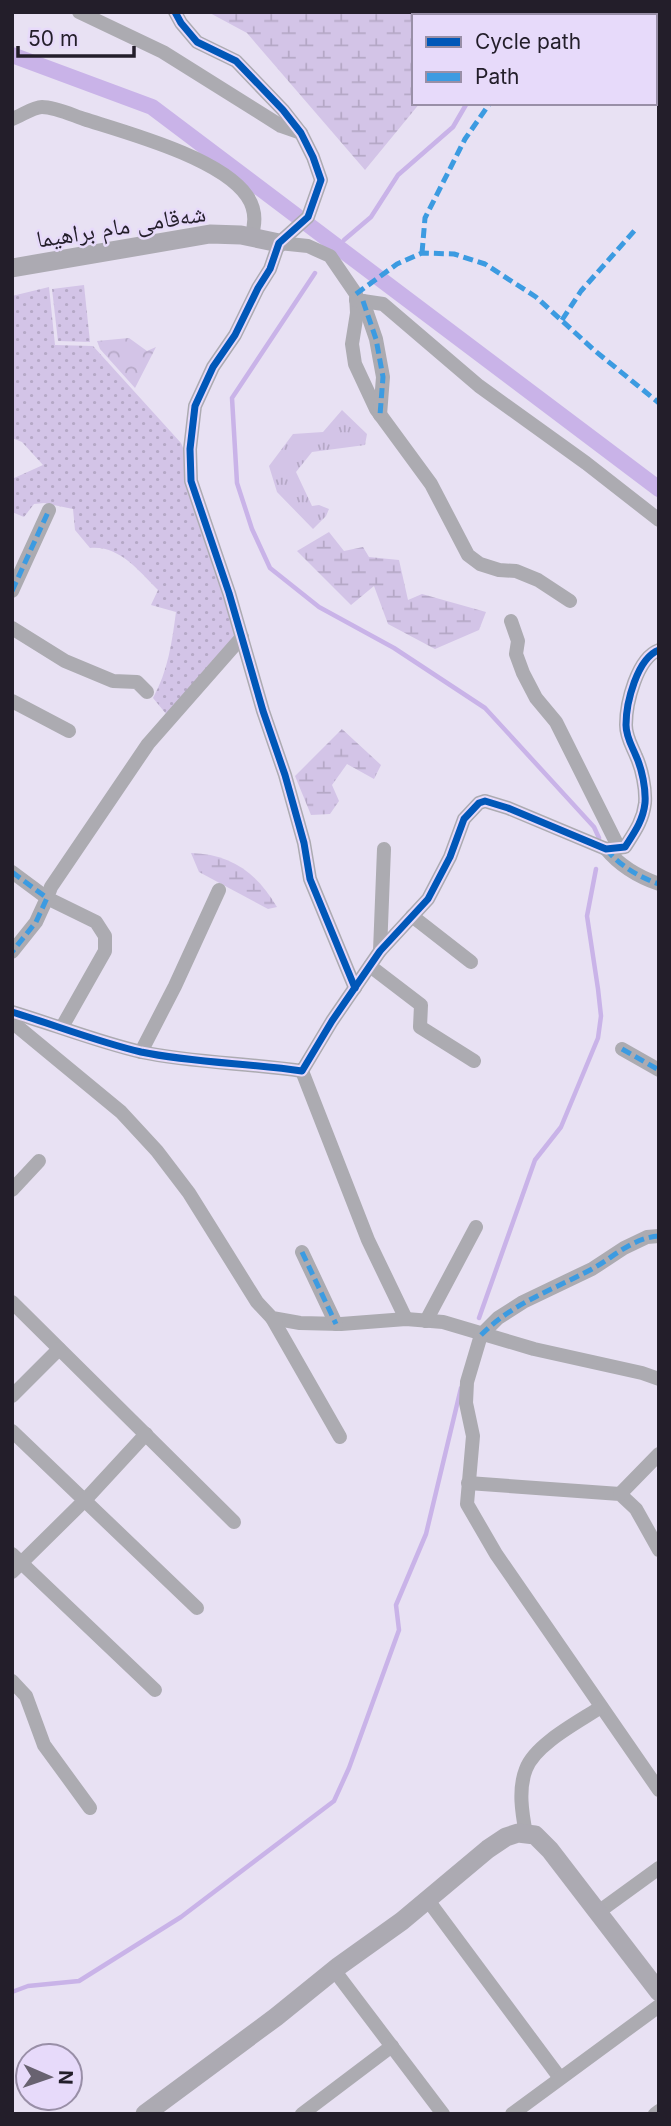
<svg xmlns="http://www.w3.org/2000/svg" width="671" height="2126" font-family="Inter,'Noto Naskh Arabic',sans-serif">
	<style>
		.grass { fill: url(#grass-dots) }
		.forest { fill: url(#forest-crowns) }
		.wetland { fill: url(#wetland-marsh) }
		.park { fill: url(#park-tufts) }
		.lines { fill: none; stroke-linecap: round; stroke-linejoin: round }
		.stream { stroke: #c9b3e8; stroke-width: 4.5 }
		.canal { stroke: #c9b3e8; stroke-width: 16 }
		.street { stroke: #acabb1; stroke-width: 14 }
		.secondary { stroke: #acaab2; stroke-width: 19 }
		.quiet { stroke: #3c9be1; stroke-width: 5; stroke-dasharray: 10 5; stroke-linecap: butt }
		.cycleway-casing { stroke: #e7dafa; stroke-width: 11 }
		.cycleway { stroke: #0057b8; stroke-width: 7 }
		.labels { text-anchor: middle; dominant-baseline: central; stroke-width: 5; stroke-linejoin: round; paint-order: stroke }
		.street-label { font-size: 24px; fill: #231e2a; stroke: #e7dafa }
	</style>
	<defs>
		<pattern id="grass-dots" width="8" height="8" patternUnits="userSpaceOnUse" patternTransform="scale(1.75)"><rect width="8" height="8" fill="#d3c4e7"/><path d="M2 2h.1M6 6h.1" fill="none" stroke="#b5a8c6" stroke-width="1.8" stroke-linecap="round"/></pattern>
		<pattern id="forest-crowns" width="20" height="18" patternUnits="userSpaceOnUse" patternTransform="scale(1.75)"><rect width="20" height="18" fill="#d3c4e7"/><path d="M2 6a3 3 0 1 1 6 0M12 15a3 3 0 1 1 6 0" fill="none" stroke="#b5a8c6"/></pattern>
		<pattern id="wetland-marsh" width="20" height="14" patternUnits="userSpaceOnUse" patternTransform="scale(1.75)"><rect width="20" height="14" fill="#d3c4e7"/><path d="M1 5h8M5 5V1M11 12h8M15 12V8" fill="none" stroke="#b5a8c6"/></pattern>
		<pattern id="park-tufts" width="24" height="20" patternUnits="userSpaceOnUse" patternTransform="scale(1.75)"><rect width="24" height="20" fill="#d3c4e7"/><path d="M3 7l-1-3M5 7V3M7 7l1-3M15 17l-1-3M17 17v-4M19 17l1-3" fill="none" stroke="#b5a8c6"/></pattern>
	</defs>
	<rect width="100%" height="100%" fill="#e8e1f3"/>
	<g class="grass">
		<polygon points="84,285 90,342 58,341 52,289"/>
		<path d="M49,287L55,345L93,346L181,443L190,464L241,632L167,715L153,698C168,671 172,642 176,612L151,605L158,590C139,571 119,545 90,548L75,530L73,509L44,503L34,504L24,517L12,512V479L43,465L22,442L12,438V296Z"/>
	</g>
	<polygon class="forest" points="129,338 147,351 156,347 135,388 100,349 97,341"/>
	<g class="wetland">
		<polygon points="208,12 445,12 444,16 414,16 414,103 420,103 365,170 247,33"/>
		<polygon points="329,532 344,551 363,547 369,557 399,560 408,600 422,594 486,612 479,630 435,649 388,624 374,586 351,605 297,551"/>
		<polygon points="342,729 381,765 374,779 347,764 332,785 339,801 330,814 311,815 295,776"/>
		<path d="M191,853C231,854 257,873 277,907L268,909L199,872Z"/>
	</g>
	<polygon class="park" points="342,410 367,434 365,445 312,452 296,472 312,506 319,505 329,509 326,516 313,529 277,492 269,466 293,434 323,432"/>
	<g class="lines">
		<g class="stream">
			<polyline points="505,16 506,12"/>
			<polyline points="344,240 371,217 398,175 453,127 467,103"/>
			<polyline points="315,273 232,398 237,483 252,529 270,568 319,607 394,648 485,708 594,827 599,838"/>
			<polyline points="479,1318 535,1160 561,1127 598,1038 601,1016 598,989 587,916 596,869"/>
			<polyline points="12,1992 28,1986 79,1981 181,1917 334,1801 349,1768 399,1630 396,1605 426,1534 461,1388"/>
		</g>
		<polyline class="canal" points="12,55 152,107 659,489"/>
		<g class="street">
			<polyline points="79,12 163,52 281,126 301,133"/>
			<polyline points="175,12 181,23 197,42 236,61 283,110 301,133 313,157 321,180 308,217 279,243 270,269 258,288 235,335 213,367 195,406 190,449 191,481 229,593 263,711 285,775 304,843 310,879 355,988"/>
			<path d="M12,119C21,116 33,107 42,107C55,107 72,115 84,119C128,133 221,158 247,196C256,209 256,223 251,237"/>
			<polyline points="279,243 308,246 330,256 356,294 357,313 352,344 355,364 376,409 431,484 468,555 480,564 499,570 516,571 538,580 570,601"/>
			<polyline points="356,300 383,304 479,386 586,463 659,520"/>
			<polyline points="363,301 376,339 383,377 380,415"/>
			<polyline points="12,591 49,510"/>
			<polyline points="511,621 518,641 516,654 523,673 536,698 556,722 619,848"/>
			<polyline points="12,628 65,661 113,681 137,682 147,692"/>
			<polyline points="12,701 69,731"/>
			<path d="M606,849C620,866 639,877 659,884"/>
			<polyline points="12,872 47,898 36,922 12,952"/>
			<polyline points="412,916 471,962"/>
			<polyline points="380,951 384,849"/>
			<polyline points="370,966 421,1005 420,1027 474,1061"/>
			<path d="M12,1012C55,1025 98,1042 141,1052C194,1063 249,1063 302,1071L332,1021L380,951L428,899L450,857L464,819L479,803L485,801L508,808L606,849L625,847C634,833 643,821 645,803C646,789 642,769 636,756C632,746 626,737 626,725C626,703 637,658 659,650"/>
			<polyline points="12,1022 121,1112 157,1151 189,1193 257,1302 272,1318 300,1323 341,1324 406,1319 443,1322 534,1349 642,1373 659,1379"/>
			<polyline points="62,1027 105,951 105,936 96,922 47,898 51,887 148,744 242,637"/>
			<polyline points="622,1049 659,1070"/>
			<polyline points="141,1052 175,986 219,890"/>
			<polyline points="302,1071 368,1240 406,1319"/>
			<polyline points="12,1190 39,1161"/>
			<polyline points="659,1236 647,1237 624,1248 592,1269 523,1302 498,1318 481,1335 467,1382 466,1403 473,1436 467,1504 496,1554 659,1790"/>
			<polyline points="302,1252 336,1324"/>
			<polyline points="12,1302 234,1522"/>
			<polyline points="272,1318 340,1437"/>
			<polyline points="426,1321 476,1227"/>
			<polyline points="12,1396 59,1349"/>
			<polyline points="12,1431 197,1608"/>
			<polyline points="468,1483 620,1494 636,1509 659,1550"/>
			<polyline points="620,1494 659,1454"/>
			<polyline points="12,1554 155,1690"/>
			<polyline points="12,1572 86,1499 146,1434"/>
			<polyline points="12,1681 26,1696 44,1745 90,1808"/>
			<path d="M526,1834C522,1813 518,1789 526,1769C535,1744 580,1721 601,1707"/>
			<polyline points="427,1899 560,2078"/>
			<polyline points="597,1913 659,1868"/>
			<polyline points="334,1970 443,2114"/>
			<polyline points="302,2114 392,2046"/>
			<polyline points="512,2114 659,2006"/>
			<polyline points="655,2114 659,2111"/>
		</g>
		<g class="secondary">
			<polyline points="12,268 210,234 241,235 279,243"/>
			<polyline points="145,2114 276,2017 339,1966 402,1921 488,1849 506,1837 518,1833 535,1835 550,1850 659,1992"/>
		</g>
		<g class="quiet">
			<polyline points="551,16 554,12"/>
			<polyline points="422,253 425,218 465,139 490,103"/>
			<polyline points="356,294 397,264 422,253 454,254 485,264 536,297 594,350 659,403"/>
			<polyline points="363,301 376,339 383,377 380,415"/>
			<polyline points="562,320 581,291 635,230"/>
			<polyline points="12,591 49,510"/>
			<path d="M606,849C620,866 639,877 659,884"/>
			<polyline points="12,872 47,898 36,922 12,952"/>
			<polyline points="622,1049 659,1070"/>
			<polyline points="302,1252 336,1324"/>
			<path d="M481,1335C514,1302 551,1291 592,1269C614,1257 632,1238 659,1236"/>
		</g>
		<defs>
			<g id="cycleway">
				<polyline points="175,12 181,23 197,42 236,61 283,110 301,133 313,157 321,180 308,217 279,243 270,269 258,288 235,335 213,367 195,406 190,449 191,481 229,593 263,711 285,775 304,843 310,879 355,988"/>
				<path d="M12,1012C55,1025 98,1042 141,1052C194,1063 249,1063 302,1071L332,1021L380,951L428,899L450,857L464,819L479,803L485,801L508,808L606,849L625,847C634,833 643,821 645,803C646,789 642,769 636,756C632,746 626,737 626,725C626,703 637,658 659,650"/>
			</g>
		</defs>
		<use href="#cycleway" class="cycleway-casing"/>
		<use href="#cycleway" class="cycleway"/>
	</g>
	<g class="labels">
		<g class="street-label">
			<text transform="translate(121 226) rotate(-9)">شەقامی مام براهیما</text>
		</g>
	</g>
	<rect width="671" height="2126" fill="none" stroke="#231e2a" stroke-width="28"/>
	<rect x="412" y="14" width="245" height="91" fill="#e7dafa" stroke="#998fa7" stroke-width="2"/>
	<rect x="426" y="37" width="35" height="10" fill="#0057b8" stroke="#998fa7" stroke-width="2"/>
	<text x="475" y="49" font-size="21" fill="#231e2a">Cycle path</text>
	<rect x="426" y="72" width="35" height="10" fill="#3c9be1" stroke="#998fa7" stroke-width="2"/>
	<text x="475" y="84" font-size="21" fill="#231e2a">Path</text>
	<g transform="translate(49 2077) rotate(92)"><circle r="33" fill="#e7dafa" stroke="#998fa7" stroke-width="2"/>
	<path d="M0-5L12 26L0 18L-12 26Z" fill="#686270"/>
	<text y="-10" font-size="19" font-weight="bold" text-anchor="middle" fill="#231e2a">N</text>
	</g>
	<path d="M18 46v10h116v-10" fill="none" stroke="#231e2a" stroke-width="3.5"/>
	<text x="28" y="46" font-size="21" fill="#231e2a" stroke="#e7dafa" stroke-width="5" paint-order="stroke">50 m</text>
</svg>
